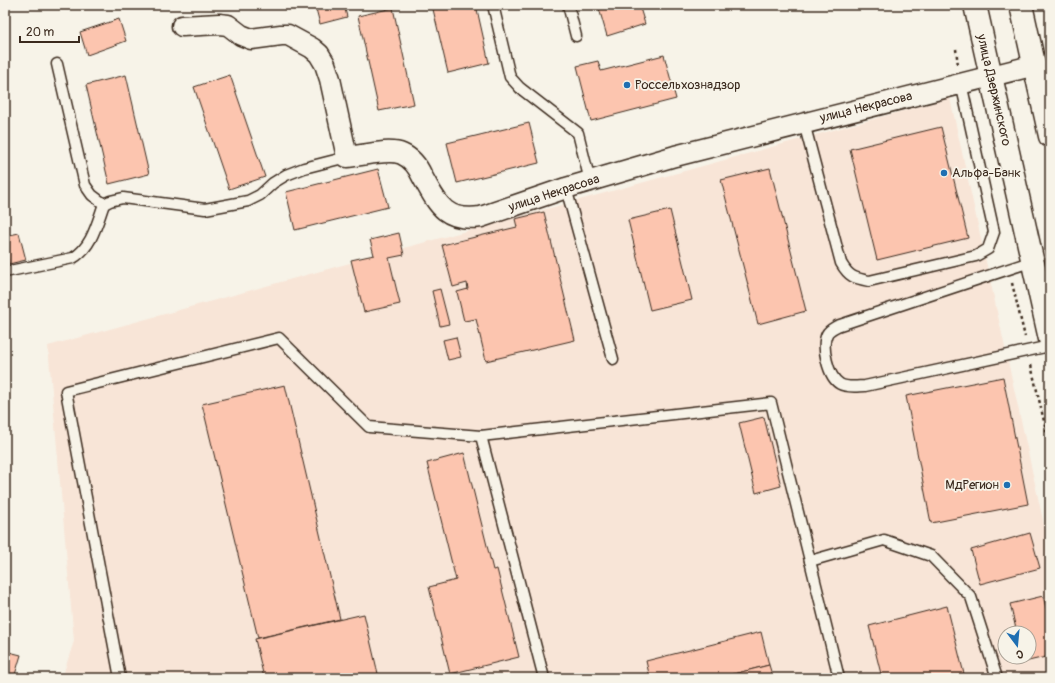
<svg xmlns="http://www.w3.org/2000/svg" width="1055" height="683" font-family="Pangolin,sans-serif">
	<style>
		.built { fill: #f8e5d7; fill-rule: evenodd }
		.building { fill: #fcc5af; stroke: #3b2a1e }
		.lines { fill: none; stroke-linecap: round; stroke-linejoin: round }
		.service-casing { stroke: #3b2a1e; stroke-width: 13 }
		.minor-casing { stroke: #3b2a1e; stroke-width: 23 }
		.primary-casing { stroke: #3b2a1e; stroke-width: 25 }
		.path { stroke: #3b2a1e; stroke-width: 2.5; stroke-dasharray: 3 3; stroke-linecap: butt }
		.service { stroke: #f7f3e8; stroke-width: 10 }
		.minor { stroke: #f7f3e8; stroke-width: 20 }
		.primary { stroke: #f7f3e8; stroke-width: 22 }
		.poi-dot { fill: #1f6fb2; stroke: #f7f3e8; stroke-width: 1.5 }
		.labels { text-anchor: middle; dominant-baseline: central; stroke-width: 3.5; stroke-linejoin: round; paint-order: stroke }
		.poi-label { font-size: 13px; fill: #3b2a1e; stroke: #f7f3e8; text-anchor: start }
		.street-label { font-size: 13px; fill: #3b2a1e; stroke: #f7f3e8 }
	</style>
	<rect width="100%" height="100%" fill="#f7f3e8"/>
	<filter id="ink" filterUnits="userSpaceOnUse"><feTurbulence type="fractalNoise" baseFrequency=".025" numOctaves="2"/><feDisplacementMap in="SourceGraphic" scale="8" xChannelSelector="R" yChannelSelector="G"/><feConvolveMatrix kernelMatrix="1 2 1 2 8 2 1 2 1" color-interpolation-filters="sRGB"/></filter>
	<g filter="url(#ink)">
		<path class="built" d="M950,98L1050,552V678H62L74,641L48,346ZM1005,633H1029V657H1005Z"/>
		<g class="building">
			<polygon points="315,5 344,5 347,17 320,24"/>
			<polygon points="432,5 476,5 489,63 448,73"/>
			<polygon points="598,5 639,5 645,24 607,36"/>
			<polygon points="393,8 414,104 379,111 358,16"/>
			<polygon points="119,19 126,41 87,55 80,32"/>
			<polygon points="664,55 676,99 591,121 577,66 598,61 601,71"/>
			<polygon points="126,75 149,174 109,184 86,85"/>
			<polygon points="230,75 265,177 229,189 194,87"/>
			<polygon points="529,123 539,163 457,183 447,143"/>
			<polygon points="941,127 968,238 877,260 850,149"/>
			<polygon points="770,168 806,311 758,324 721,180"/>
			<polygon points="378,169 388,207 295,230 286,192"/>
			<polygon points="670,210 692,300 650,310 628,220"/>
			<polygon points="544,212 575,340 486,361 476,319 464,321 457,292 468,289 467,283 453,287 442,245 517,227 515,219"/>
			<polygon points="19,233 26,260 9,264 5,247 5,236"/>
			<polygon points="399,233 404,255 389,258 400,304 364,312 351,260 374,255 370,240"/>
			<polygon points="440,289 449,324 440,326 432,291"/>
			<polygon points="456,337 461,357 448,360 443,340"/>
			<polygon points="1003,377 1028,504 931,523 906,396"/>
			<polygon points="285,385 340,619 258,638 202,404"/>
			<polygon points="764,417 781,486 756,493 739,423"/>
			<polygon points="464,453 493,570 497,569 519,657 450,674 429,587 456,580 427,463"/>
			<polygon points="1030,533 1040,568 980,584 971,550"/>
			<polygon points="1043,596 1050,623 1050,656 1024,662 1023,657 1029,657 1029,633 1017,633 1010,604"/>
			<polygon points="947,606 965,678 882,678 869,626"/>
			<polygon points="364,614 379,678 264,678 255,639"/>
			<polygon points="761,632 769,665 718,678 650,678 646,661"/>
			<polygon points="5,651 21,655 14,678 5,678"/>
			<polygon points="769,665 773,678 718,678"/>
		</g>
		<g class="lines">
			<defs>
				<g id="service">
					<polyline points="493,5 510,77 520,88 578,133 590,181"/>
					<polyline points="568,5 576,36"/>
					<polyline points="57,64 85,185 92,195 104,204 110,201 123,198 205,209 248,201 260,195 273,183 286,175 304,168 347,157"/>
					<path d="M804,123L841,263C849,277 854,278 869,281L976,256L988,249L994,232L961,83"/>
					<polyline points="566,188 613,359"/>
					<path d="M1033,261L837,326C834,328 829,330 827,334C821,346 828,377 840,384C847,388 858,386 865,386L1050,346"/>
					<path d="M5,272L73,258C92,247 97,223 104,204"/>
					<polyline points="481,436 771,403 839,678"/>
					<polyline points="810,561 884,540 931,556 971,597 997,678"/>
					<polyline points="120,678 66,391 279,338 369,427 481,436 544,678"/>
				</g>
				<path id="minor" d="M182,26L219,24L228,25L241,35L251,39L281,35H288L312,48L319,54L325,64L330,79L347,157C361,156 389,148 402,154C411,158 418,167 422,176C438,205 445,222 481,217L566,188L675,156L1035,65"/>
				<g id="primary">
					<polyline points="975,5 1050,339"/>
					<polyline points="1021,5 1050,136"/>
				</g>
			</defs>
			<use href="#service" class="service-casing"/>
			<use href="#minor" class="minor-casing"/>
			<use href="#primary" class="primary-casing"/>
			<g class="path">
				<polyline points="956,49 958,65"/>
				<polyline points="1012,283 1025,337"/>
				<polyline points="1031,365 1050,447"/>
			</g>
			<use href="#service" class="service"/>
			<use href="#minor" class="minor"/>
			<use href="#primary" class="primary"/>
		</g>
	</g>
	<g class="poi-dot">
		<circle cx="627" cy="85" r="4"/>
		<circle cx="944" cy="173" r="4"/>
		<circle cx="1007" cy="485" r="4"/>
	</g>
	<g class="labels">
		<g class="poi-label">
			<text x="635" y="85">Россельхознадзор</text>
			<text x="952" y="173">Альфа-Банк</text>
			<text x="999" y="485" text-anchor="end">МдРегион</text>
		</g>
		<g class="street-label">
			<text transform="translate(994 90) rotate(77)">улица Дзержинского</text>
			<text transform="translate(866 107) rotate(-14)">улица Некрасова</text>
			<text transform="translate(554 193) rotate(-18)">улица Некрасова</text>
		</g>
	</g>
	<rect width="1055" height="683" fill="none" stroke="#f7f3e8" stroke-width="20"/>
	<rect x="10" y="10" width="1035" height="663" fill="none" stroke="#3b2a1e" stroke-width="1.5" filter="url(#ink)"/>
	<g transform="translate(1017 645) rotate(164)"><circle r="19" fill="#f7f3e8" stroke="#aca397"/>
	<path d="M0-3L7 15L0 10L-7 15Z" fill="#1f6fb2"/>
	<text y="-6" font-size="11" font-weight="bold" text-anchor="middle" fill="#3b2a1e">С</text>
	</g>
	<path d="M20 36v6h59v-6" fill="none" stroke="#3b2a1e" stroke-width="2"/>
	<text x="26" y="36" font-size="12" fill="#3b2a1e" stroke="#f7f3e8" stroke-width="3" paint-order="stroke">20 m</text>
</svg>
